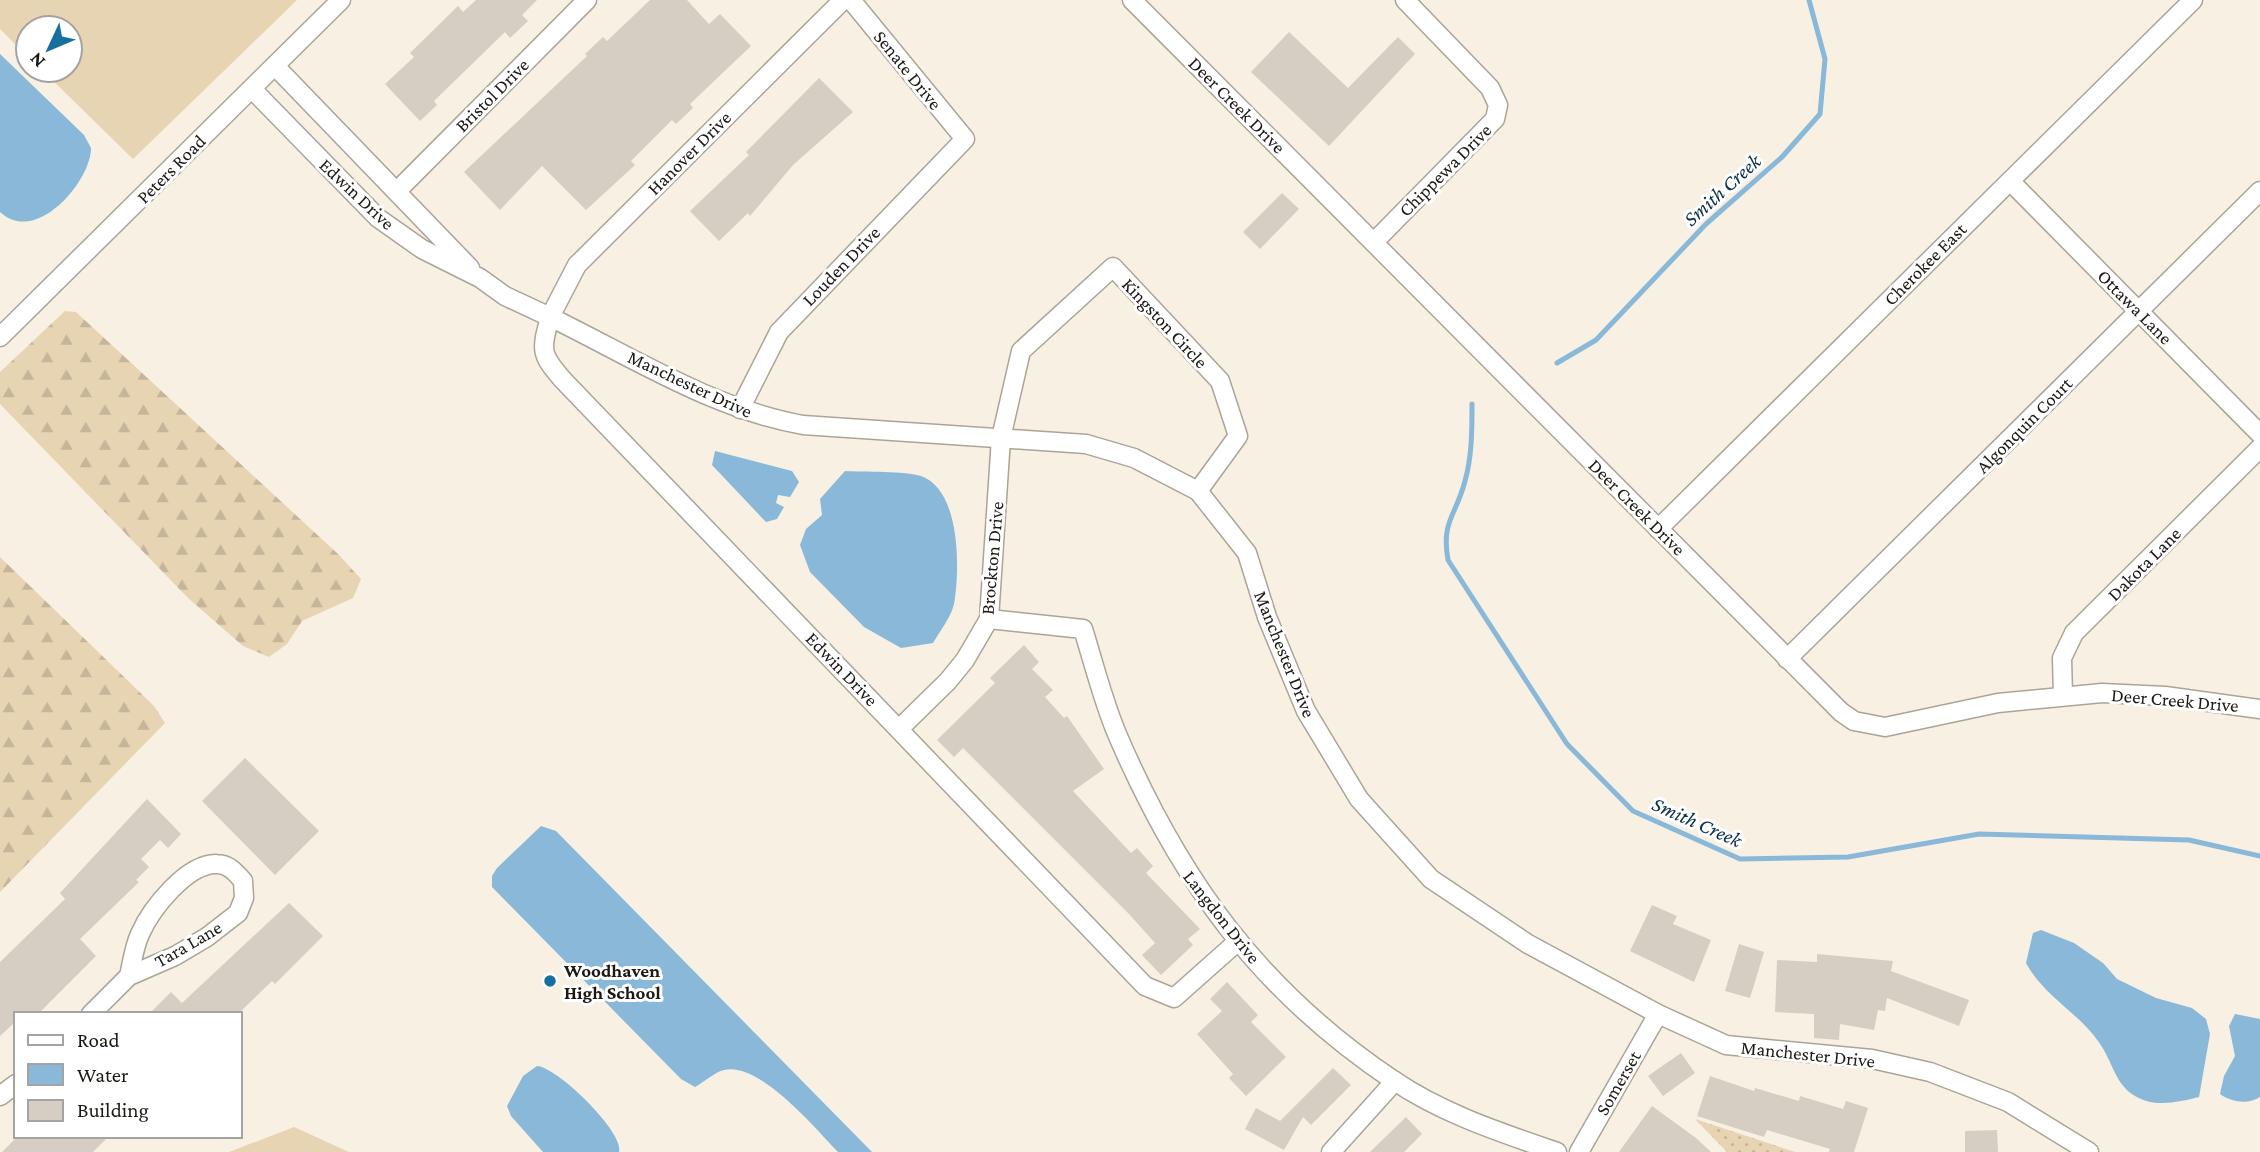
<svg xmlns="http://www.w3.org/2000/svg" width="2260" height="1152" font-family="'Crimson Pro',serif">
	<style>
		.grass { fill: #e7d4b3 }
		.forest { fill: url(#forest-firs) }
		.park { fill: url(#park-dots) }
		.water { fill: #89b8d9 }
		.lines { fill: none; stroke-linecap: round; stroke-linejoin: round }
		.stream { stroke: #89b8d9; stroke-width: 5 }
		.building { fill: #d6cec2 }
		.street-casing { stroke: #aba497; stroke-width: 21 }
		.street { stroke: #fff; stroke-width: 18 }
		.poi-dot { fill: #166f9e; stroke: #fff; stroke-width: 2.5 }
		.labels { text-anchor: middle; dominant-baseline: central; stroke-width: 6; stroke-linejoin: round; paint-order: stroke }
		.street-label { font-size: 19px; fill: #1c1914; stroke: #fff }
		.poi-label { font-size: 19px; font-weight: bold; fill: #1c1914; stroke: #fff; text-anchor: start }
		.water-label { font-size: 21px; font-style: italic; fill: #0a3248; stroke: #fff }
	</style>
	<defs>
		<pattern id="forest-firs" width="22" height="20" patternUnits="userSpaceOnUse" patternTransform="scale(1.75)"><rect width="22" height="20" fill="#e7d4b3"/><path d="M5 1l3.5 6h-7zM16 11l3.5 6h-7z" fill="#c6b599"/></pattern>
		<pattern id="park-dots" width="8" height="8" patternUnits="userSpaceOnUse" patternTransform="scale(1.75)"><rect width="8" height="8" fill="#e7d4b3"/><path d="M2 2h.1M6 6h.1" fill="none" stroke="#c6b599" stroke-width="1.8" stroke-linecap="round"/></pattern>
	</defs>
	<rect width="100%" height="100%" fill="#f7f0e3"/>
	<g class="grass">
		<polygon points="0,0 297,0 133,159 42,70 70,70 70,28 28,28 28,57 0,29"/>
		<polygon points="294,1127 349,1152 229,1152"/>
	</g>
	<g class="forest">
		<polygon points="65,311 76,312 338,554 361,579 353,598 302,621 287,644 269,657 243,646 188,598 0,404 0,372"/>
		<polygon points="0,557 154,706 165,723 0,892"/>
	</g>
	<polygon class="park" points="1695,1119 1795,1152 1727,1152"/>
	<g class="water">
		<path d="M0,54L84,135L91,148C91,181 36,246 0,212Z"/>
		<polygon points="715,451 792,471 799,482 790,497 778,495 776,503 784,507 777,519 766,522 712,465"/>
		<path d="M845,471C863,472 906,471 921,476C961,490 960,570 954,604C951,617 940,631 933,643L901,648L864,627L810,572L800,545L806,529L822,515L820,499Z"/>
		<path d="M541,826L556,831L872,1152H838C816,1129 759,1061 724,1070C715,1072 704,1082 695,1087L681,1079L492,887V876L497,868Z"/>
		<path d="M2041,930L2074,943L2103,963L2117,979L2156,998L2192,1008L2206,1019L2210,1034L2199,1097C2178,1102 2155,1108 2135,1096C2116,1085 2113,1064 2102,1047C2082,1014 2045,998 2026,963L2033,933Z"/>
		<path d="M2235,1014L2260,1019V1097C2248,1105 2231,1102 2220,1094L2224,1076L2235,1056L2229,1026Z"/>
		<path d="M537,1066C557,1067 624,1132 619,1152H543L511,1116L507,1106L523,1076Z"/>
	</g>
	<g class="lines">
		<g class="stream">
			<polyline points="1557,363 1596,340 1706,224 1782,157 1820,114 1825,59 1809,0"/>
			<path d="M1472,404C1472,430 1472,456 1465,481C1456,516 1441,521 1448,560L1567,744L1633,811L1740,859L1848,857L1979,834L2189,840L2260,856"/>
		</g>
	</g>
	<g class="building">
		<polygon points="476,0 537,0 522,15 528,21 510,38 505,32 434,101 437,105 420,121 385,84 414,57 410,53 458,6 463,12"/>
		<polygon points="650,0 687,0 709,24 720,14 751,46 690,104 693,108 676,124 672,120 631,161 635,165 586,210 542,166 500,210 464,172 587,56 585,54 603,37 607,41"/>
		<polygon points="1289,32 1348,88 1398,37 1415,54 1329,146 1251,72"/>
		<polygon points="819,78 853,112 793,165 750,216 748,213 719,241 690,211 749,155 746,152"/>
		<polygon points="1282,193 1299,209 1260,249 1243,232"/>
		<polygon points="1024,645 1039,662 1032,669 1053,690 1045,697 1064,718 1067,716 1104,769 1073,791 1131,853 1137,848 1153,866 1146,873 1200,929 1188,939 1193,945 1161,975 1142,955 1155,943 1129,914 963,748 954,757 937,740 995,683 990,678"/>
		<polygon points="245,758 319,831 275,875 202,801"/>
		<polygon points="147,799 181,834 168,848 160,840 141,859 149,867 136,880 139,882 80,939 96,956 38,1014 16,1014 16,1021 0,1036 0,962 65,899 60,893"/>
		<polygon points="289,903 323,936 275,984 272,981 238,1014 149,1014 171,992 182,1003"/>
		<polygon points="1652,905 1677,916 1673,924 1711,940 1694,982 1630,951"/>
		<polygon points="1739,944 1764,952 1750,998 1725,991"/>
		<polygon points="1817,954 1893,961 1891,971 1969,1000 1959,1026 1887,998 1885,1011 1878,1010 1874,1030 1840,1024 1839,1040 1814,1038 1814,1014 1775,1012 1777,960 1817,962"/>
		<polygon points="1227,982 1258,1015 1251,1022 1286,1057 1246,1096 1229,1078 1233,1074 1197,1034 1222,1011 1210,999"/>
		<polygon points="1681,1053 1695,1073 1663,1096 1648,1076"/>
		<polygon points="1333,1068 1351,1085 1311,1125 1303,1117 1284,1150 1245,1129 1256,1108 1280,1121"/>
		<polygon points="1710,1076 1754,1091 1755,1088 1799,1101 1800,1096 1843,1109 1846,1101 1868,1108 1854,1152 1829,1152 1830,1149 1767,1130 1764,1137 1697,1116"/>
		<polygon points="1652,1106 1696,1138 1711,1152 1619,1152"/>
		<polygon points="1406,1117 1422,1134 1404,1152 1370,1152"/>
		<polygon points="1997,1130 1998,1152 1965,1152 1965,1131"/>
		<polygon points="18,1136 109,1136 93,1152 2,1152"/>
	</g>
	<g class="lines">
		<defs>
			<g id="street">
				<path d="M843,0L577,265L550,317C632,357 713,409 803,425L1086,444L1134,458L1198,491L1247,553L1267,617L1306,711L1359,799L1431,879L1528,944L1658,1014L1726,1045L1872,1059L1930,1072L2008,1102L2089,1152"/>
				<polyline points="1132,0 1841,712 1854,721 1885,727 1998,703 2102,693 2165,696 2260,709"/>
				<polyline points="275,66 470,268"/>
				<path d="M252,89L378,218L422,249L480,278L505,296L550,317C541,350 540,354 563,380L1145,986L1174,998L1237,942"/>
				<polyline points="2010,181 2260,434"/>
				<polyline points="397,191 587,0"/>
				<polyline points="1374,242 1495,119 1498,105 1490,88 1405,0"/>
				<polyline points="0,337 341,0"/>
				<polyline points="740,409 779,332 965,139 851,0"/>
				<polyline points="1658,529 2193,0"/>
				<path d="M989,619L1083,629C1094,664 1103,701 1117,734C1180,881 1259,990 1393,1080C1443,1114 1502,1133 1557,1152"/>
				<polyline points="1787,659 2260,191"/>
				<polyline points="2063,695 2062,658 2074,633 2260,448"/>
				<polyline points="899,729 948,681 965,660 989,619 1001,438 1021,351 1113,267 1220,381 1238,436 1198,491"/>
				<path d="M91,1014L129,976L175,956L207,937L238,913L244,898L243,881C236,873 229,864 217,864C187,863 151,909 140,934C134,947 132,963 129,976"/>
				<polyline points="0,1096 16,1084"/>
				<polyline points="1331,1152 1395,1081"/>
				<polyline points="1579,1152 1658,1014"/>
			</g>
		</defs>
		<use href="#street" class="street-casing"/>
		<use href="#street" class="street"/>
	</g>
	<circle class="poi-dot" cx="550" cy="981" r="7"/>
	<g class="labels">
		<g class="street-label">
			<text transform="translate(908 70) rotate(51)">Senate Drive</text>
			<text transform="translate(492 95) rotate(-45)">Bristol Drive</text>
			<text transform="translate(1237 105) rotate(45)">Deer Creek Drive</text>
			<text transform="translate(689 153) rotate(-45)">Hanover Drive</text>
			<text transform="translate(171 169) rotate(-45)">Peters Road</text>
			<text transform="translate(1445 170) rotate(-45)">Chippewa Drive</text>
			<text transform="translate(357 194) rotate(43)">Edwin Drive</text>
			<text transform="translate(1925 264) rotate(-45)">Cherokee East</text>
			<text transform="translate(841 266) rotate(-46)">Louden Drive</text>
			<text transform="translate(2135 307) rotate(45)">Ottawa Lane</text>
			<text transform="translate(1165 323) rotate(47)">Kingston Circle</text>
			<text transform="translate(690 384) rotate(25)">Manchester Drive</text>
			<text transform="translate(2024 425) rotate(-45)">Algonquin Court</text>
			<text transform="translate(1637 507) rotate(45)">Deer Creek Drive</text>
			<text transform="translate(992 558) rotate(-85)">Brockton Drive</text>
			<text transform="translate(2144 564) rotate(-45)">Dakota Lane</text>
			<text transform="translate(1285 654) rotate(68)">Manchester Drive</text>
			<text transform="translate(842 669) rotate(46)">Edwin Drive</text>
			<text transform="translate(2175 700) rotate(5)">Deer Creek Drive</text>
			<text transform="translate(1222 917) rotate(52)">Langdon Drive</text>
			<text transform="translate(188 944) rotate(-30)">Tara Lane</text>
			<text transform="translate(1808 1054) rotate(6)">Manchester Drive</text>
			<text transform="translate(1618 1083) rotate(-60)">Somerset</text>
		</g>
		<g class="poi-label">
			<text x="564" y="970">Woodhaven<tspan x="564" dy="22">High School</tspan></text>
		</g>
		<g class="water-label">
			<text transform="translate(1722 190) rotate(-42)">Smith Creek</text>
			<text transform="translate(1697 822) rotate(24)">Smith Creek</text>
		</g>
	</g>
	<rect x="14" y="1012" width="228" height="126" fill="#ffffff" stroke="#a4a3a1" stroke-width="2"/>
	<rect x="28" y="1035" width="35" height="10" fill="#ffffff" stroke="#a4a3a1" stroke-width="2"/>
	<text x="77" y="1047" font-size="21" fill="#1c1914">Road</text>
	<rect x="28" y="1064" width="35" height="21" fill="#89b8d9" stroke="#a4a3a1" stroke-width="2"/>
	<text x="77" y="1082" font-size="21" fill="#1c1914">Water</text>
	<rect x="28" y="1100" width="35" height="21" fill="#d6cec2" stroke="#a4a3a1" stroke-width="2"/>
	<text x="77" y="1117" font-size="21" fill="#1c1914">Building</text>
	<g transform="translate(49 49) rotate(226)"><circle r="33" fill="#ffffff" stroke="#a4a3a1" stroke-width="2"/>
	<path d="M0-5L12 26L0 18L-12 26Z" fill="#166f9e"/>
	<text y="-10" font-size="19" font-weight="bold" text-anchor="middle" fill="#1c1914">N</text>
	</g>
</svg>
